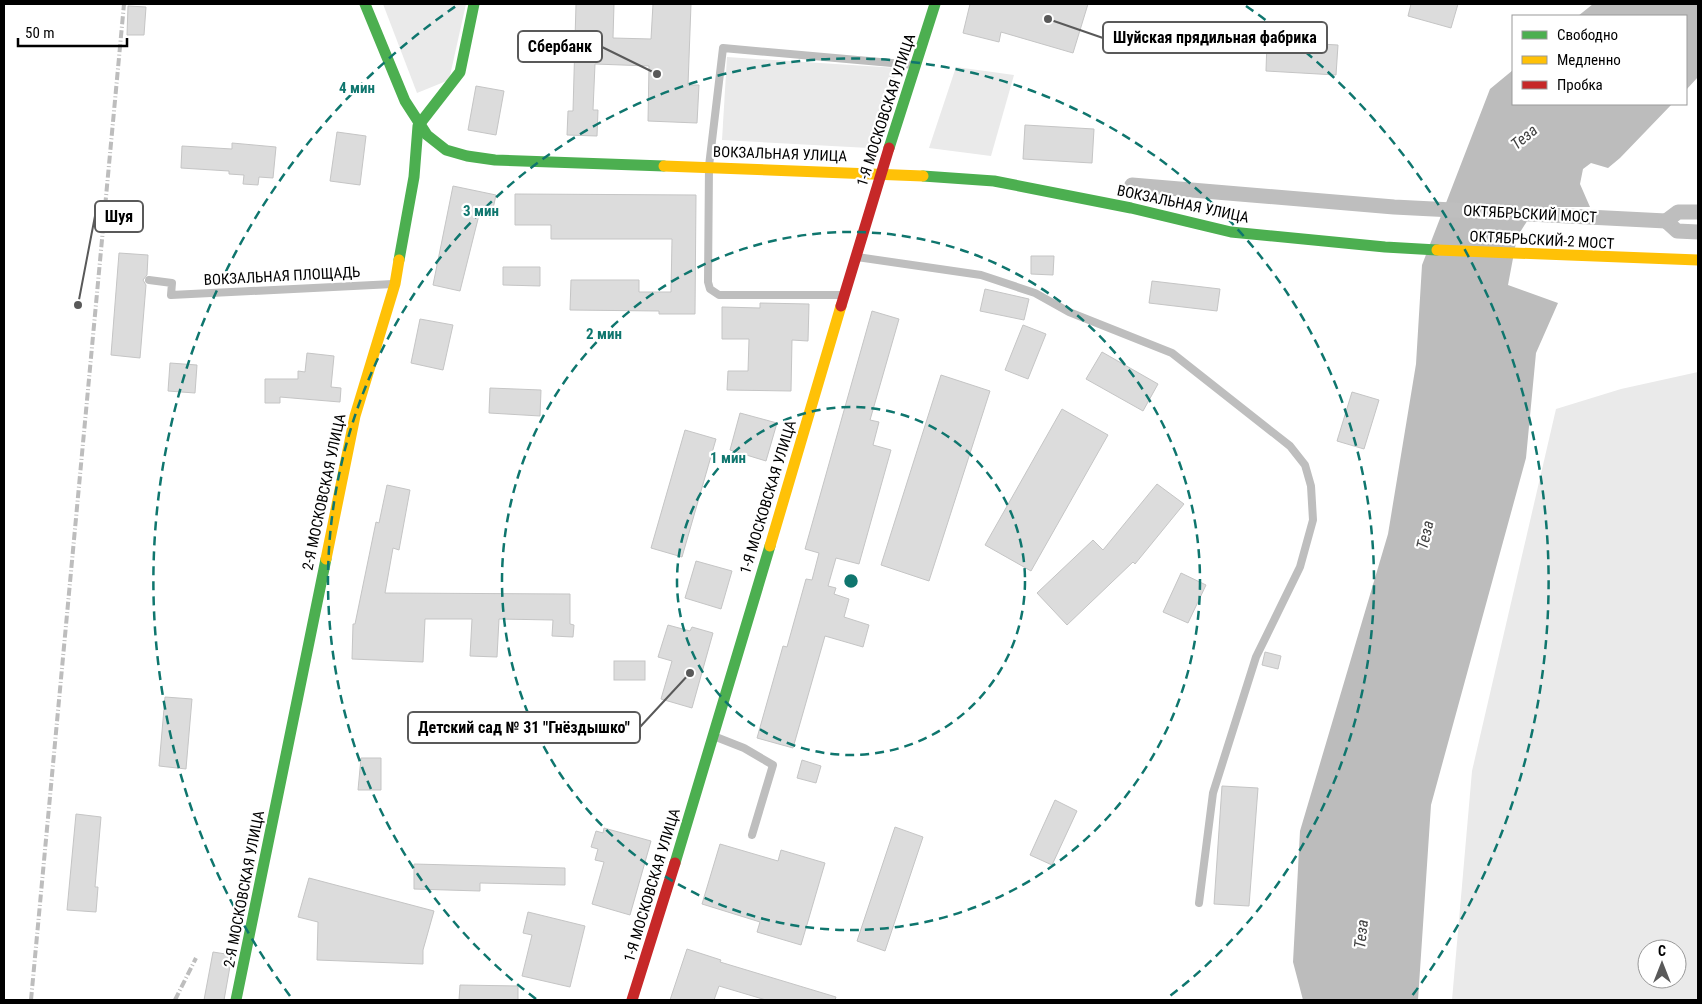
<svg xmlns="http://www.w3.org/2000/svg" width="1702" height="1004" font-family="'Roboto Condensed',sans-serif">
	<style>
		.green { fill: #eaeaea; fill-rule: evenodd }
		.water { fill: #bcbcbc }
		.building { fill: #dcdcdc; stroke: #c5c5c5 }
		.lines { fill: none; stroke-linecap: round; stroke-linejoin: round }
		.lane { stroke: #bebebe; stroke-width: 8 }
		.street { stroke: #bebebe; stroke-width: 15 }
		.fast { stroke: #4caf50; stroke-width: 11 }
		.slow { stroke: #ffc107; stroke-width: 11 }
		.jam { stroke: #c62828; stroke-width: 11 }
		.rail { stroke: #bdbdbd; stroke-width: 4; stroke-dasharray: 8 2.5 1 2.5; stroke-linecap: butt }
		.ring { fill: none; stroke: #0f766e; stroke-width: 2.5; stroke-dasharray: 9 6 }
		.labels { text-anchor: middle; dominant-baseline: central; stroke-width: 4.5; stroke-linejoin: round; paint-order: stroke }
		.street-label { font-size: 15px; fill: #000; stroke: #fff }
		.water-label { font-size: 16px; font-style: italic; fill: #404040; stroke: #fff }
		.centre { fill: #0f766e; stroke: #fff; stroke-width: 2.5 }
		.ring-label { font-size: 15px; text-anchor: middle; font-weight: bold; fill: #0f766e; stroke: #fff; stroke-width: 4.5; stroke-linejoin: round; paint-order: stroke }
		.leader { fill: none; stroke: #595959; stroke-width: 2 }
		.callout-dot { fill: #595959; stroke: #fff; stroke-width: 2 }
		.callout { fill: #fff; stroke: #595959; stroke-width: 2 }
		.callout-label { font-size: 16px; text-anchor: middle; font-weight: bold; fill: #000 }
	</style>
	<rect width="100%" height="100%" fill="#fff"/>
	<g class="green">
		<polygon points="383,4 466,4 449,80 417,93"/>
		<polygon points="727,57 898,68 869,148 722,140"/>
		<polygon points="956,67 1014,75 991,156 929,148"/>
		<path d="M1698,372V1000H1452L1472,771L1556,409L1621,389ZM1647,949H1677V979H1647Z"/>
	</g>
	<g class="water">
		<polygon points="1593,4 1698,4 1698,77 1686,90 1686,16 1578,16"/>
		<polygon points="1513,70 1513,104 1672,104 1620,158 1608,168 1591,163 1583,169 1580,184 1590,207 1536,207 1517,237 1508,285 1558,303 1536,353 1526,458 1431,805 1418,1000 1303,1000 1293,962 1300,831 1388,534 1416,364 1422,265 1490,89"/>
	</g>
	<g class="building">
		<polygon points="576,4 614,4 613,38 651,39 653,4 691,4 688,85 699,85 697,123 648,121 649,66 595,64 593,110 598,110 597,136 567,135 568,111 573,111"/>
		<polygon points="970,4 1088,4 1073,53 1001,32 999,42 963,33"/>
		<polygon points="1411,4 1458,4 1451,28 1408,16"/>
		<polygon points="128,6 146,7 144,35 127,35"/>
		<polygon points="1267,41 1338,45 1336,75 1266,71"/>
		<polygon points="476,86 504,91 496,135 468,130"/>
		<polygon points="1025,125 1094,129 1092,163 1023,159"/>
		<polygon points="337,132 366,136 360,185 330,181"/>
		<polygon points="232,143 276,147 273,178 259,177 258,185 243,184 244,175 229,174 229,171 181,168 182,146 232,149"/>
		<polygon points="453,186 496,195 491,218 479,215 460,291 433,285"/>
		<polygon points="515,194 696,195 695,314 659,314 659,311 570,310 571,280 639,280 639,292 671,292 672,239 551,239 551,225 515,225"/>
		<polygon points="119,253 148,255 147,275 143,280 146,285 140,358 111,355"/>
		<polygon points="1031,256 1054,256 1053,275 1031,274"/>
		<polygon points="503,267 540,267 540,286 503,285"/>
		<polygon points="1152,281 1220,289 1217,311 1149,303"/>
		<polygon points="985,289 1029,299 1024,320 980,311"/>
		<polygon points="760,303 809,304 808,341 792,340 791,391 727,390 728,371 748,371 749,339 722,339 722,307 760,308"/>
		<polygon points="872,311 899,319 870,420 879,422 873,445 891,450 859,564 836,558 828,586 836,588 834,594 849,599 844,617 869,625 863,647 825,636 793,748 757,738 783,646 787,647 806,579 812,580 819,553 805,549"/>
		<polygon points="420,319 453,325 443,370 411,363"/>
		<polygon points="1023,325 1046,334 1028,379 1005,370"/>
		<polygon points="1102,352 1158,384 1143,411 1086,379"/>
		<polygon points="307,353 334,356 331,387 341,388 340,402 280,397 280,403 265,403 265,379 298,379 298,371 305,372"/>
		<polygon points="170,363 197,365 195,393 168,391"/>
		<polygon points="941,375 990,391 929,581 881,565"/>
		<polygon points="490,388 541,390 540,416 489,413"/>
		<polygon points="1352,392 1379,400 1364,449 1337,441"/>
		<polygon points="1062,409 1108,435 1031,571 985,545"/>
		<polygon points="740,413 777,423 766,461 730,450"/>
		<polygon points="685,430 716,439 682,557 651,548"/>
		<polygon points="1157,484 1184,504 1135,564 1133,562 1067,625 1037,593 1093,540 1103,550"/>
		<polygon points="387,485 410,490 399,550 393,548 385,593 570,594 570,624 574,625 573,637 552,636 553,620 499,619 497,657 470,656 472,619 425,619 423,662 352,659 353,624 355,624 376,522 379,523"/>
		<polygon points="696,561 732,571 721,609 685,598"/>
		<polygon points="1181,573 1206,585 1188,623 1163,612"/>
		<polygon points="668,625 690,631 692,627 713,633 692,708 661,699 672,661 658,657"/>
		<polygon points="1265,652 1281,656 1278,669 1262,665"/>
		<rect x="614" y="661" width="31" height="19"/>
		<polygon points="165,697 192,699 186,769 159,766"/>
		<polygon points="361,758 381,758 381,790 358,790"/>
		<polygon points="802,760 821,766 816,783 797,778"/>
		<polygon points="1222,786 1258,788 1249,906 1214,904"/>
		<polygon points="1055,800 1077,811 1052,865 1030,855"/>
		<polygon points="76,814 101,817 95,887 98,887 96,912 67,910"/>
		<polygon points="895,827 923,837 885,951 857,941"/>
		<polygon points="604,828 651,841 630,915 592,904 604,862 595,860 598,849 591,847 596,831 603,833"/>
		<polygon points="720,844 778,861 781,850 825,863 801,945 757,932 760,922 702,904"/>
		<polygon points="414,864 565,868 565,885 480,883 480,891 414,889"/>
		<polygon points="309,878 434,911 423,950 423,964 317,960 318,922 298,917"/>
		<polygon points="528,912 585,926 570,987 522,976 532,935 523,933"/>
		<polygon points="687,949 721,960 720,962 836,997 835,1000 766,1000 719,986 714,1000 670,1000"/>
		<polygon points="213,952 232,955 224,1000 204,1000"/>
		<polygon points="460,985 518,986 518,1000 459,1000"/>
	</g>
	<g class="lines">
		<g class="lane">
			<polyline points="857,257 981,275 1035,293 1069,312 1172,353 1290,446 1305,465 1311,486 1313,520 1300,567 1256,657 1213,793 1199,903"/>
			<polyline points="149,280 172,283 171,295 393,284"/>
			<polyline points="842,295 719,295 710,289 708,282 709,166 723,48 914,65"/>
			<polyline points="716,737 744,748 773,765 752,835"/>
		</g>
		<g class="street">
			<polyline points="1132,185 1394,207 1666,221"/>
			<polyline points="1666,221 1677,231 1698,232"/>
			<polyline points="1666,221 1678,212 1698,212"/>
		</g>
		<g class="fast">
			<polyline points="365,4 405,101 427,135 446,150 467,156 495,160 664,166"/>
			<polyline points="889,148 935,4"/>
			<polyline points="923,176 994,181 1131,208 1231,232 1385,247 1437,250"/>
			<polyline points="399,260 414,177 418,126 460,72 474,4"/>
			<polyline points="675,863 770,546"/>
			<polyline points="236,1000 326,559"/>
		</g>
		<g class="slow">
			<polyline points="664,166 923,176"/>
			<polyline points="1437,250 1698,260"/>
			<polyline points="770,546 841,306"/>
			<polyline points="326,559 355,416 395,284 399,260"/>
		</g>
		<g class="jam">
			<polyline points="841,306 889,148"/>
			<polyline points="632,1000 675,863"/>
		</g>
		<g class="rail">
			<polyline points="31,1000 124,4"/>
			<polyline points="175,1000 196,958"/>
		</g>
	</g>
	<g class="ring">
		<circle cx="851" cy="581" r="174"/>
		<circle cx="851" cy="581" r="349"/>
		<path d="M536 999A523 523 0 1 1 1166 999"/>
		<path d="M290 996A698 698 0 0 1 456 6M1246 6A698 698 0 0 1 1412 996"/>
	</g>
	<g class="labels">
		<g class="street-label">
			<text transform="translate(886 110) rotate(-72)">1-Я МОСКОВСКАЯ УЛИЦА</text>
			<text transform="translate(780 154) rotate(2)">ВОКЗАЛЬНАЯ УЛИЦА</text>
			<text transform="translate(1183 204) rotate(12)">ВОКЗАЛЬНАЯ УЛИЦА</text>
			<text transform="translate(1530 214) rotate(3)">ОКТЯБРЬСКИЙ МОСТ</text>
			<text transform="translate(1542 240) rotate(3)">ОКТЯБРЬСКИЙ-2 МОСТ</text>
			<text transform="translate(282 276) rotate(-3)">ВОКЗАЛЬНАЯ ПЛОЩАДЬ</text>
			<text transform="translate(324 492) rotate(-78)">2-Я МОСКОВСКАЯ УЛИЦА</text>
			<text transform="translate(768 497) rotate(-73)">1-Я МОСКОВСКАЯ УЛИЦА</text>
			<text transform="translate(652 885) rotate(-73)">1-Я МОСКОВСКАЯ УЛИЦА</text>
			<text transform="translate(244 889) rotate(-79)">2-Я МОСКОВСКАЯ УЛИЦА</text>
		</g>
		<g class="water-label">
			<text transform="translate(1524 137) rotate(-40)">Теза</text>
			<text transform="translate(1425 535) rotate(-77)">Теза</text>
			<text transform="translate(1361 934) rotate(-84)">Теза</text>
		</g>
	</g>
	<circle cx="851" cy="581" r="8" class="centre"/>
	<g class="ring-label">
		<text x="357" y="93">4 мин</text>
		<text x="481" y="216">3 мин</text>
		<text x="604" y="339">2 мин</text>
		<text x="728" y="463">1 мин</text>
	</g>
	<path class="leader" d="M1048 19L1103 38M657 74L602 47M78 305L95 216M690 673L640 727"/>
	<g class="callout-dot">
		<circle cx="1048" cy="19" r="5"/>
		<circle cx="657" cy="74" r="5"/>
		<circle cx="78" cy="305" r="5"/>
		<circle cx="690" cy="673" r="5"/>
	</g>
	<g class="callout">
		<rect x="1103" y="22" width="224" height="31" rx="5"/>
		<rect x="518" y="31" width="84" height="31" rx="5"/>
		<rect x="95" y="201" width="48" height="31" rx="5"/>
		<rect x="408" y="712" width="232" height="31" rx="5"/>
	</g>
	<g class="callout-label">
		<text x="1215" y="43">Шуйская прядильная фабрика</text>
		<text x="560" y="52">Сбербанк</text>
		<text x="119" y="222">Шуя</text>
		<text x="524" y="733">Детский сад № 31 "Гнёздышко"</text>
	</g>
	<rect width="1702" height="1004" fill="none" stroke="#000000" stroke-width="10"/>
	<rect x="1512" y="15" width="175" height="90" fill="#ffffff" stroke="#999999"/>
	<rect x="1522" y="31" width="25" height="8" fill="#4caf50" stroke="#999999"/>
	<text x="1557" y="40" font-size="15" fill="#000000">Свободно</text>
	<rect x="1522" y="56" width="25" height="8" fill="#ffc107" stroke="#999999"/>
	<text x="1557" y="65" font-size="15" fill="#000000">Медленно</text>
	<rect x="1522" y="81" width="25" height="8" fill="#c62828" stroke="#999999"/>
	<text x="1557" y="90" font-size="15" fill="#000000">Пробка</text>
	<g transform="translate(1662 964)"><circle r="24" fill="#ffffff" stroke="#999999"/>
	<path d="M0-4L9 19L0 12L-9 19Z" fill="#595959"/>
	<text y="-8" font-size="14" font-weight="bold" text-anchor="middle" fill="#000000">С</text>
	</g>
	<path d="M18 38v8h109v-8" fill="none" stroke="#000000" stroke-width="2.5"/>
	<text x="25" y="38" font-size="15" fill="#000000" stroke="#ffffff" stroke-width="4" paint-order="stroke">50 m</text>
</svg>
